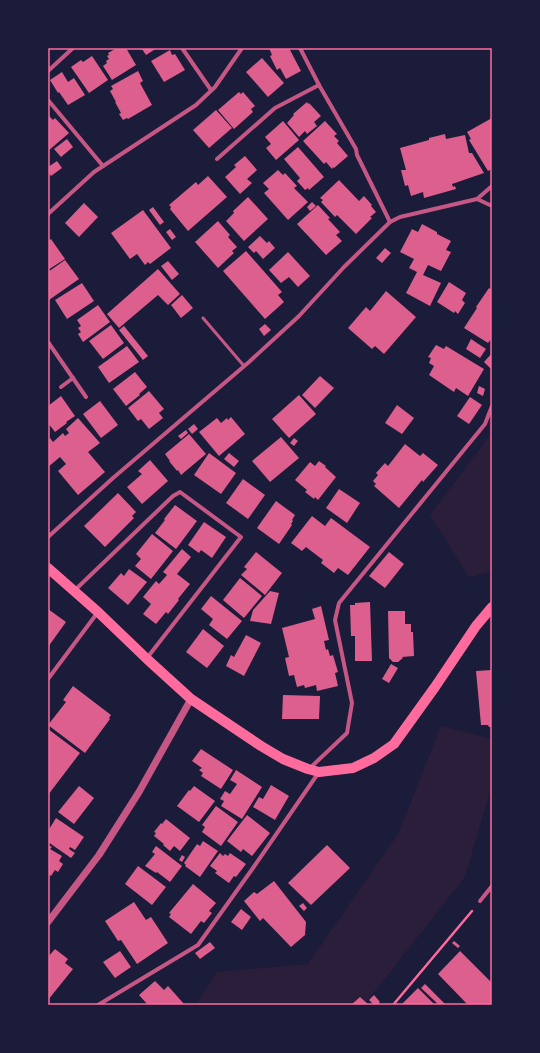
<svg xmlns="http://www.w3.org/2000/svg" width="540" height="1053" font-family="'Sofia Sans Condensed',sans-serif">
	<style>
		.green { fill: #2a1e3b }
		.building { fill: #dd5f8e }
		.lines { fill: none; stroke-linecap: round; stroke-linejoin: round }
		.path { stroke: #ff6b9d; stroke-width: 2.5 }
		.service { stroke: #c65784; stroke-width: 3 }
		.minor { stroke: #c65784; stroke-width: 4 }
		.tertiary { stroke: #c65784; stroke-width: 7 }
		.primary { stroke: #ff6b9d; stroke-width: 10 }
		.neatline { fill: none; stroke: #ff6b9d; stroke-width: 1.5 }
	</style>
	<rect width="100%" height="100%" fill="#1b1b3a"/>
	<g class="green">
		<polygon points="492,429 492,572 469,577 430,515 490,435"/>
		<polygon points="441,726 492,739 492,784 465,877 364,1005 196,1005 217,972 308,964 398,834"/>
	</g>
	<g class="building">
		<polygon points="117,48 124,48 124,49 126,48 136,65 112,80 103,66 107,63 106,61 109,59 107,56 109,55 108,53"/>
		<polygon points="140,48 157,48 146,55 142,49 141,50"/>
		<polygon points="269,48 289,48 301,71 286,79 280,68 277,70 270,56 272,55"/>
		<polygon points="170,50 172,55 175,54 185,70 164,82 151,61"/>
		<polygon points="92,56 108,80 89,93 71,67 81,60 83,62"/>
		<polygon points="262,58 284,83 268,97 246,72"/>
		<polygon points="138,71 143,81 140,83 152,105 128,119 127,118 123,120 119,114 121,113 115,102 116,102 110,91 113,89 111,86"/>
		<polygon points="62,72 68,82 74,78 85,95 68,105 59,92 58,93 50,80"/>
		<polygon points="239,92 241,94 243,92 255,106 251,109 253,112 234,129 218,110"/>
		<polygon points="307,102 308,104 309,103 321,116 314,122 317,126 307,134 305,131 299,137 287,123 294,115 293,114"/>
		<polygon points="216,110 232,128 209,148 193,130"/>
		<polygon points="49,116 53,120 55,118 69,133 48,151 48,117"/>
		<polygon points="492,118 492,169 488,171 469,140 471,139 467,132"/>
		<polygon points="283,121 299,140 276,160 266,148 271,144 265,137"/>
		<polygon points="325,121 337,134 334,136 339,141 337,143 348,156 334,168 333,167 332,169 326,162 324,164 303,141"/>
		<polygon points="445,134 446,139 465,135 469,153 472,153 484,173 452,184 453,187 455,186 456,189 424,198 423,192 411,196 408,185 405,186 401,170 406,170 400,148 429,140 429,138"/>
		<polygon points="67,139 73,147 61,157 54,149"/>
		<polygon points="298,147 324,177 309,190 308,188 305,190 297,181 300,178 284,159"/>
		<polygon points="245,156 257,170 247,179 252,183 240,194 225,177 236,167 234,165"/>
		<polygon points="57,161 62,168 51,176 48,172 48,167"/>
		<polygon points="278,170 283,175 285,173 297,186 294,188 308,202 288,220 264,193 269,189 263,183"/>
		<polygon points="208,176 227,197 188,231 170,209 171,207 169,205 196,182 198,185"/>
		<polygon points="339,180 359,201 364,196 372,205 371,206 376,212 370,217 372,218 356,234 337,215 335,217 321,202 323,200 320,198"/>
		<polygon points="248,197 268,219 244,241 226,221 234,213 233,211"/>
		<polygon points="312,202 316,206 310,211 307,207"/>
		<polygon points="84,203 98,217 79,237 65,223"/>
		<polygon points="318,205 330,218 328,219 340,232 336,235 342,241 326,255 297,224"/>
		<polygon points="153,207 164,222 160,225 149,210"/>
		<polygon points="143,210 171,248 150,264 148,262 145,265 137,254 130,259 111,233"/>
		<polygon points="218,221 230,235 228,237 237,247 232,251 234,253 218,268 195,242"/>
		<polygon points="422,224 437,232 437,234 451,241 446,250 451,252 441,271 428,265 423,275 441,283 430,306 406,293 417,272 409,268 414,259 400,252 412,229 418,232"/>
		<polygon points="170,229 176,237 172,240 166,232"/>
		<polygon points="260,236 267,243 269,241 275,248 263,259 256,251 254,253 248,247"/>
		<polygon points="51,239 65,259 48,270 48,241"/>
		<polygon points="385,248 391,253 382,263 376,258"/>
		<polygon points="246,251 282,292 278,295 284,302 265,319 223,271"/>
		<polygon points="288,252 310,276 298,287 289,277 281,283 269,270"/>
		<polygon points="65,260 79,279 49,300 48,299 48,272"/>
		<polygon points="168,261 179,274 172,280 161,266"/>
		<polygon points="158,269 180,294 168,305 158,295 119,328 107,314"/>
		<polygon points="449,282 466,293 462,300 465,303 458,314 455,311 454,313 437,302"/>
		<polygon points="82,283 94,301 67,319 55,300"/>
		<polygon points="489,288 492,290 492,338 488,343 464,328 477,308 476,307"/>
		<polygon points="386,291 416,317 384,354 375,346 372,349 348,328 366,307 370,311"/>
		<polygon points="182,295 193,308 181,318 171,305"/>
		<polygon points="98,305 110,322 83,342 78,334 81,332 78,328 81,326 77,320"/>
		<polygon points="265,324 271,330 264,336 259,329"/>
		<polygon points="111,325 124,343 103,359 89,341"/>
		<polygon points="124,326 148,356 143,360 119,330"/>
		<polygon points="471,339 486,349 480,358 466,349"/>
		<polygon points="436,345 444,349 446,346 484,369 468,396 456,388 454,392 429,375 434,366 429,363 431,358 428,357"/>
		<polygon points="127,346 139,362 109,383 98,367"/>
		<polygon points="492,353 492,370 484,362"/>
		<polygon points="135,372 147,387 139,394 140,395 126,406 113,389"/>
		<polygon points="320,376 334,388 315,408 302,395"/>
		<polygon points="479,386 485,389 483,396 477,393"/>
		<polygon points="149,391 164,409 159,413 163,418 149,429 141,419 138,421 128,408"/>
		<polygon points="299,395 316,414 289,438 272,419"/>
		<polygon points="61,396 75,416 66,422 67,423 55,432 48,423 48,406"/>
		<polygon points="470,397 482,405 469,424 457,416"/>
		<polygon points="100,401 118,425 101,438 83,414"/>
		<polygon points="397,405 414,418 402,434 385,423"/>
		<polygon points="231,417 245,434 219,456 199,432 217,418 221,423 227,418 228,420"/>
		<polygon points="78,418 100,443 88,452 105,472 78,495 58,471 66,464 60,457 48,467 48,440 50,438 53,442 63,433 65,436 69,433 66,429"/>
		<polygon points="194,424 198,429 192,434 188,429"/>
		<polygon points="186,430 188,433 181,439 178,436"/>
		<polygon points="189,434 206,454 181,475 178,470 177,471 169,461 170,461 165,454"/>
		<polygon points="281,437 299,458 270,482 252,461"/>
		<polygon points="294,438 298,441 294,446 290,443"/>
		<polygon points="405,444 420,456 423,453 438,465 423,482 422,480 399,508 374,486 376,484 373,481 378,475 376,473 385,463 388,466"/>
		<polygon points="209,453 236,473 221,494 194,475"/>
		<polygon points="229,453 239,461 234,467 224,459"/>
		<polygon points="150,460 168,481 142,504 127,487 142,474 138,471"/>
		<polygon points="319,461 326,466 325,467 336,477 318,500 315,497 314,499 305,492 307,490 295,480 310,462 315,466"/>
		<polygon points="243,479 265,495 248,519 226,503"/>
		<polygon points="339,489 360,503 347,523 326,508"/>
		<polygon points="118,493 136,512 132,516 134,518 105,547 84,526"/>
		<polygon points="276,501 295,515 292,520 293,521 291,524 292,525 279,544 257,528"/>
		<polygon points="175,505 197,521 176,549 155,533 165,520 164,519"/>
		<polygon points="312,516 325,526 331,518 370,547 348,575 338,568 334,573 321,563 323,560 306,547 302,551 291,543"/>
		<polygon points="204,522 226,537 212,558 201,550 199,553 188,545"/>
		<polygon points="152,534 173,551 151,579 135,566 141,559 136,554"/>
		<polygon points="182,549 191,557 177,574 190,584 178,599 179,600 168,614 166,612 156,624 143,614 151,604 143,597 156,581 159,584 167,575 163,572"/>
		<polygon points="256,552 282,573 265,595 241,575 247,569 244,567"/>
		<polygon points="389,552 404,564 385,588 369,576"/>
		<polygon points="129,569 147,582 128,605 108,588 121,573 124,576"/>
		<polygon points="240,578 262,596 244,618 223,600"/>
		<polygon points="270,591 279,593 271,624 250,621 253,610"/>
		<polygon points="211,596 242,621 227,639 209,625 213,619 201,609"/>
		<polygon points="370,602 372,661 355,661 355,636 351,636 350,605 355,605 355,603"/>
		<polygon points="321,606 329,640 324,641 326,650 328,649 330,656 333,655 338,672 335,673 338,686 317,691 316,685 305,688 304,685 297,687 294,675 289,676 285,658 289,657 282,628 315,619 312,609"/>
		<polygon points="48,609 66,622 48,647"/>
		<polygon points="388,611 405,611 405,624 411,624 411,632 413,632 414,656 402,657 403,658 398,662 393,662 389,658"/>
		<polygon points="203,629 224,646 207,668 186,652"/>
		<polygon points="246,635 261,643 244,676 226,666 231,655 234,657"/>
		<polygon points="391,664 398,668 389,683 382,679"/>
		<polygon points="492,670 492,727 489,727 488,725 481,725 476,671"/>
		<polygon points="73,686 111,715 109,718 110,719 85,753 48,725 66,702 63,700"/>
		<polygon points="283,695 320,696 319,719 282,719"/>
		<polygon points="48,729 80,753 48,795"/>
		<polygon points="201,749 233,770 221,789 201,776 203,773 199,770 202,768 192,761"/>
		<polygon points="236,770 262,787 242,819 221,806 224,801 220,799 225,791 230,794 237,784 230,780"/>
		<polygon points="271,785 289,796 275,820 253,807 259,797 263,799"/>
		<polygon points="79,786 94,798 74,824 58,812"/>
		<polygon points="194,786 215,801 199,822 177,806 189,790 190,791"/>
		<polygon points="216,806 238,822 221,846 202,832 205,827 202,825"/>
		<polygon points="247,815 270,833 252,856 243,849 241,852 227,841"/>
		<polygon points="56,818 84,837 75,850 70,847 69,849 75,853 71,858 48,842 48,831"/>
		<polygon points="166,819 190,838 180,851 174,846 170,851 163,845 164,844 154,836 156,833 154,832 161,823 162,824"/>
		<polygon points="203,841 218,851 200,877 185,866 186,865 184,863 197,844 200,846"/>
		<polygon points="48,845 52,847 50,849 62,856 59,861 63,864 58,872 55,870 51,876 48,874"/>
		<polygon points="327,845 350,868 311,905 288,883"/>
		<polygon points="156,846 182,866 170,882 157,872 156,873 145,866 155,854 152,852"/>
		<polygon points="220,853 223,856 225,854 228,856 230,853 246,864 236,877 234,876 229,883 215,873 217,871 210,866"/>
		<polygon points="182,855 185,857 182,862 179,860"/>
		<polygon points="138,866 166,887 152,905 125,884"/>
		<polygon points="274,881 306,922 305,935 291,947 263,918 260,921 244,901 254,892 257,894"/>
		<polygon points="193,884 216,903 209,911 212,913 204,923 201,921 191,934 169,917 171,914 169,913"/>
		<polygon points="134,902 146,920 151,917 168,943 137,964 121,940 118,941 105,921"/>
		<polygon points="303,903 307,908 304,911 299,906"/>
		<polygon points="241,909 251,917 242,930 231,922"/>
		<polygon points="454,941 460,946 458,948 452,943"/>
		<polygon points="210,942 215,948 200,959 195,953"/>
		<polygon points="55,949 68,959 65,963 73,969 48,1000 48,957"/>
		<polygon points="120,951 131,967 115,978 103,962"/>
		<polygon points="460,951 492,983 492,1005 468,1005 438,974"/>
		<polygon points="155,981 164,990 168,986 184,1004 183,1005 148,1005 139,995"/>
		<polygon points="425,984 446,1005 439,1005 421,988"/>
		<polygon points="418,988 435,1005 401,1005"/>
		<polygon points="374,995 380,1002 377,1005 374,1005 369,1000"/>
		<polygon points="360,997 369,1005 351,1005"/>
	</g>
	<g class="lines">
		<polyline class="path" points="393,1005 472,911"/>
		<polyline class="service" points="203,318 244,366"/>
		<g class="minor">
			<polyline points="182,48 211,90"/>
			<polyline points="300,48 319,85 356,149 357,155 390,222 400,217 477,199 492,186"/>
			<polyline points="48,71 73,48"/>
			<polyline points="48,100 103,166"/>
			<polyline points="217,159 275,108 319,85"/>
			<polyline points="477,199 492,206"/>
			<polyline points="48,214 94,172 196,105 215,87 242,48"/>
			<polyline points="48,342 86,397"/>
			<polyline points="61,387 73,378"/>
			<polyline points="48,537 113,478 249,362 299,316 344,267 390,222"/>
			<polyline points="75,590 173,496 180,492 241,537 147,658"/>
			<polyline points="48,679 98,612"/>
			<polyline points="310,768 347,733 352,703 335,620 339,603 485,424 492,406"/>
			<polyline points="480,901 492,886"/>
			<polyline points="98,1005 198,945 253,868 319,772"/>
		</g>
		<polyline class="tertiary" points="48,922 99,855 139,792 191,699"/>
		<polyline class="primary" points="48,568 98,612 147,659 191,699 261,746 283,759 308,769 319,772 353,768 374,758 394,744 435,687 476,626 492,607"/>
	</g>
	<rect width="540" height="1053" fill="none" stroke="#1b1b3a" stroke-width="98"/>
	<rect x="49" y="49" width="442" height="955" class="neatline"/>
</svg>
